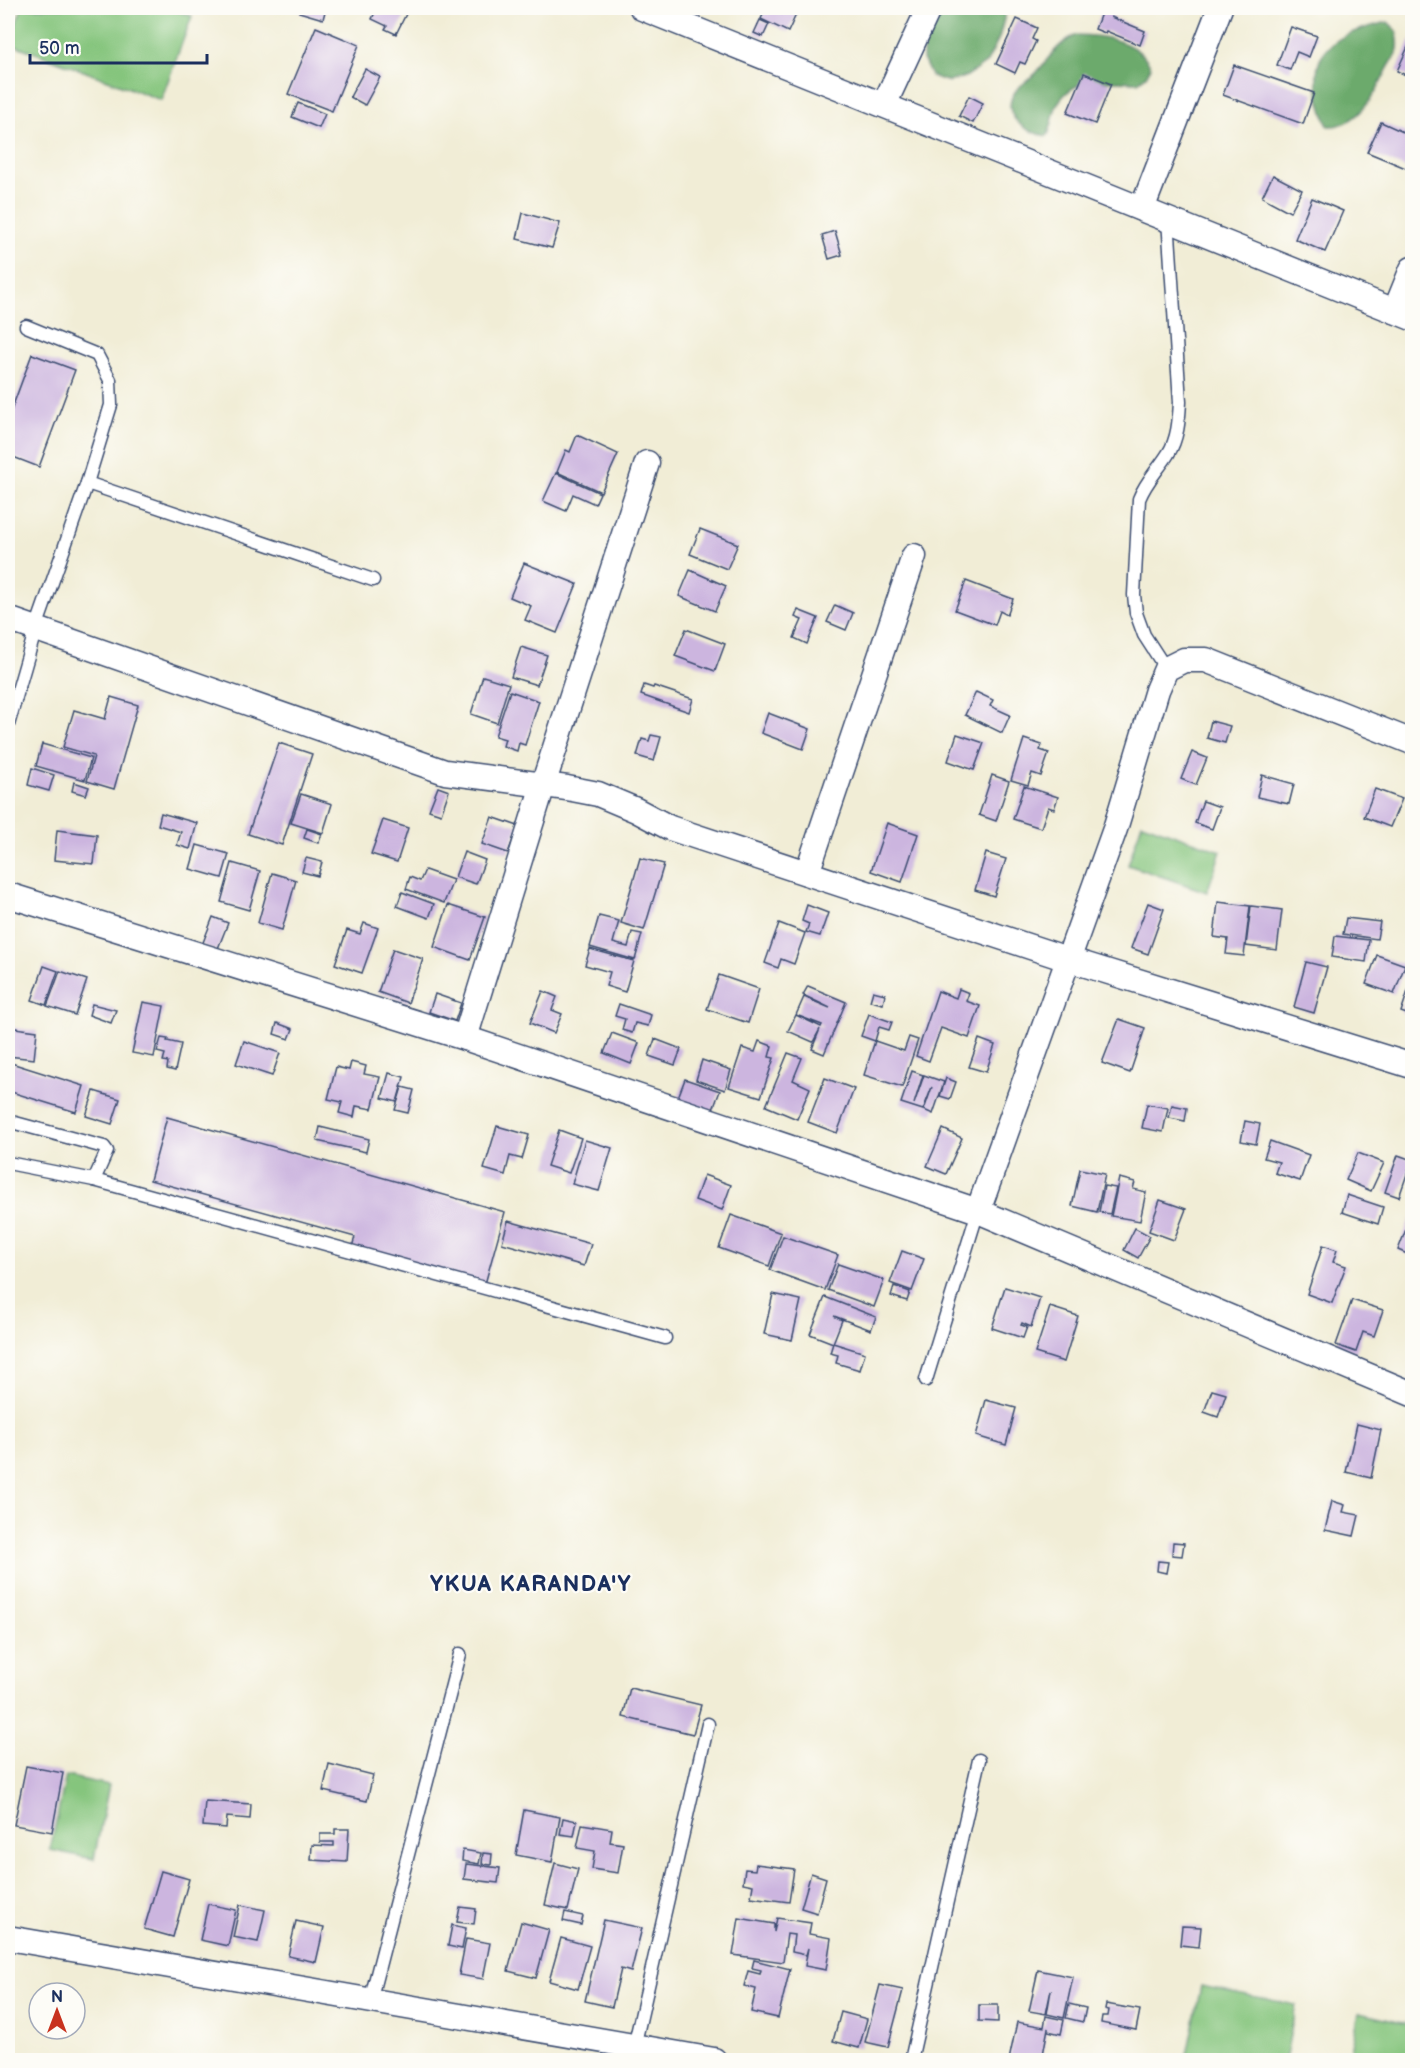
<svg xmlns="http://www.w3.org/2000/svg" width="1420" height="2068" font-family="'Balsamiq Sans',sans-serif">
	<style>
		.green { fill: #85c57d; stroke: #507a6e; stroke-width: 1.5 }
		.forest { fill: #6caa6c; stroke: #446c65; stroke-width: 1.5 }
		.building { fill: #ccb5df }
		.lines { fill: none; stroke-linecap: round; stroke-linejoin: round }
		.service-casing { stroke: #3b4c70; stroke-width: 15 }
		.minor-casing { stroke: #3b4c70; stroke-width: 27 }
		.service { stroke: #fff; stroke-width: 12 }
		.minor { stroke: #fff; stroke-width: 24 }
		.labels { text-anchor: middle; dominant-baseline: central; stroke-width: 4.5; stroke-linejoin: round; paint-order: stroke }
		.district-label { font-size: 22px; font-weight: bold; letter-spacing: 1.5px; fill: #1b2f5e; stroke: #fdfcf7 }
	</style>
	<rect width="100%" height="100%" fill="#fdfcf7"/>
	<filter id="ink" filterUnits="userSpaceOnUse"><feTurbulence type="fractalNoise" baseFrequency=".0167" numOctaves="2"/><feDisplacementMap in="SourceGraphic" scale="12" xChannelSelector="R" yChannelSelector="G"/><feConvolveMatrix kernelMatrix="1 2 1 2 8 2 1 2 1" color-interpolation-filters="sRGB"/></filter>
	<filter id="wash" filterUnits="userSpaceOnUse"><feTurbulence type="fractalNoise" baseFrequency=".008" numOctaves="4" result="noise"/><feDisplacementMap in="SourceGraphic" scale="24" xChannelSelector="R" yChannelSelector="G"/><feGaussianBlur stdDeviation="1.35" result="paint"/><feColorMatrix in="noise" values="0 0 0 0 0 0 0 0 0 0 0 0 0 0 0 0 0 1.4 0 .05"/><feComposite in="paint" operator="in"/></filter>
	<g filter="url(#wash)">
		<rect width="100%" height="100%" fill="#f1edd6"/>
		<g class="green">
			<polygon points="22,8 169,8 192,16 161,100 9,43"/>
			<polygon points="1142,823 1221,851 1207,892 1128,865"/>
			<polygon points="66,1776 109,1785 94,1859 50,1850"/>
			<polygon points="1201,1986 1296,2005 1285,2060 1186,2060"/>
			<polygon points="1359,2013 1412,2025 1412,2035 1407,2060 1349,2060"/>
		</g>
		<g class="forest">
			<polygon points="924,8 1007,8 999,38 987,62 967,76 949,82 931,76 923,59"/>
			<path d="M1388,22L1396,30C1398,37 1399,43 1398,49C1396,57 1390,63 1387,70C1376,93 1358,128 1328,126C1302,59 1320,37 1388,22Z"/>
			<path d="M1076,35C1103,35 1139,41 1151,67L1146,76L1138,82C1109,81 1074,74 1057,105C1052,115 1053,126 1047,136C1023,133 997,112 1018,88C1024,83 1031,78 1036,73C1050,57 1057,44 1076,35Z"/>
		</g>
		<g id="blocks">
			<g class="building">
				<polygon points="300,8 326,8 323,19 299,12"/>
				<polygon points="377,8 409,8 396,34 385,29 387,26 372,19"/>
				<polygon points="766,8 799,8 788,32 761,19"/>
				<polygon points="1103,8 1115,8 1111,17 1145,31 1140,45 1106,31 1105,33 1095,29"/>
				<polygon points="1017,19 1037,28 1032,39 1036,41 1025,64 1020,62 1015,73 996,64"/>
				<polygon points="760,20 769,24 763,37 754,33"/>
				<polygon points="316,27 359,45 332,111 288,94"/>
				<polygon points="1291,27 1317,36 1309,57 1297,52 1290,70 1277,65"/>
				<polygon points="1412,38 1412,78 1397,71"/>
				<polygon points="1234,65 1314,93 1303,124 1223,95"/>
				<polygon points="365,69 380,77 365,105 350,97"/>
				<polygon points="1084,73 1111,84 1095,124 1067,113"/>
				<polygon points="969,96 983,103 973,123 959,116"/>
				<polygon points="298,103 325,114 319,128 292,117"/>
				<polygon points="1381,122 1412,136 1412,158 1408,169 1367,152"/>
				<polygon points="1273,175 1302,190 1290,212 1262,197"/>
				<polygon points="1312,198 1343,211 1325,252 1295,239"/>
				<polygon points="523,213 560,223 552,248 517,239"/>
				<polygon points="835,231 842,255 829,259 822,235"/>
				<polygon points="32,354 75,370 39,467 8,455 8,419"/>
				<polygon points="577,435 618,454 601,492 557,472 566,450 570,452"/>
				<polygon points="556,473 600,493 595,504 573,494 566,511 543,501"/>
				<polygon points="700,529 738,544 727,569 690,554"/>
				<polygon points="524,563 577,584 557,633 525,620 531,606 510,597"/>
				<polygon points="690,570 726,586 715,611 679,596"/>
				<polygon points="966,581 1013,599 1007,615 1000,611 995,625 955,610"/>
				<polygon points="835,605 853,613 846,630 827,622"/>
				<polygon points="798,610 818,618 807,644 794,638 802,620 795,617"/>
				<polygon points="686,629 725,644 715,671 675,656"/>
				<polygon points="521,647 547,655 537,685 511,677"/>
				<polygon points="483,676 509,684 497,723 471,714"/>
				<polygon points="644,685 653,688 654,686 693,699 689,712 641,695"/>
				<polygon points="510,691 539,701 525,745 519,743 517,751 503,746 505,739 495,736"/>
				<polygon points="976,692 993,700 990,706 1010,715 1002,733 965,715"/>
				<polygon points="111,697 138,705 114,789 87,781 94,756 63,747 74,710 105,719"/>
				<polygon points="768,713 810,729 803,749 761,733"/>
				<polygon points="1211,721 1230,726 1225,743 1207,738"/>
				<polygon points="957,734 984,743 974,770 948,761"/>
				<polygon points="651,735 661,737 654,761 637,756 642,739 649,741"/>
				<polygon points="1024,739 1042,745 1040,750 1049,753 1041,776 1032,773 1028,785 1011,780"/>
				<polygon points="279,743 312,754 282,845 248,834"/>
				<polygon points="42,744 91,758 85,780 36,766"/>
				<polygon points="1192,752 1207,758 1196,785 1181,779"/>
				<polygon points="32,768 54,775 49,791 28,785"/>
				<polygon points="992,775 1009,781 996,821 979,815"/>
				<polygon points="1262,775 1294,784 1289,804 1257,797"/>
				<polygon points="74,782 89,787 86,795 72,791"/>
				<polygon points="1024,786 1058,797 1054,809 1048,807 1041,828 1013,819"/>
				<polygon points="438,787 449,791 441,814 429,810"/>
				<polygon points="1375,789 1402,799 1390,827 1364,817"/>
				<polygon points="301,794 332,804 323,833 291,823"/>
				<polygon points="1203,801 1220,807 1212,829 1195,823"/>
				<polygon points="161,813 197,823 190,849 177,845 181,832 158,825"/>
				<polygon points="492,817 518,826 508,853 482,844"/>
				<polygon points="383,820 408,828 397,862 371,854"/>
				<polygon points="887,823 918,834 902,882 871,871"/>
				<polygon points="307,829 322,834 318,843 304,838"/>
				<polygon points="57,830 97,835 94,864 54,860"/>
				<polygon points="197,845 229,854 222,878 190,869"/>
				<polygon points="464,852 485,860 476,884 455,877"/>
				<polygon points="986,853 1006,859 994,896 975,890"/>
				<polygon points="306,858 322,862 318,876 302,872"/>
				<polygon points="640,858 664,864 644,930 621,923"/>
				<polygon points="232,863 260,871 249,910 221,902"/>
				<polygon points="425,870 453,880 444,903 406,889 410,877 420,881"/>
				<polygon points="272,873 296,880 282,930 258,923"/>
				<polygon points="402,892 434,904 429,918 397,906"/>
				<polygon points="1218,902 1250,906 1244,956 1226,954 1228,939 1214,937"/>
				<polygon points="1148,903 1164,909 1148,954 1131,948"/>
				<polygon points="448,905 485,917 470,960 434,947"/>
				<polygon points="807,905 828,913 820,936 806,932 809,924 802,921"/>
				<polygon points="1251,906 1282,910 1277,950 1246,946"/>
				<polygon points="599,916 619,921 613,943 628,947 632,932 642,934 635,960 590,947"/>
				<polygon points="213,917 228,923 217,951 202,945"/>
				<polygon points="1346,918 1380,922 1377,939 1343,934"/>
				<polygon points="364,923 378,928 362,973 335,964 347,930 360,934"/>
				<polygon points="779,923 805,933 794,964 781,959 778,968 765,963"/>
				<polygon points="1335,936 1369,940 1366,962 1332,957"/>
				<polygon points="393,949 423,959 408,1003 378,992"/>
				<polygon points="590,949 634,961 625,992 606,986 610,972 585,965"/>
				<polygon points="1377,955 1405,965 1394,994 1366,984"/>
				<polygon points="1306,962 1327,967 1314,1013 1294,1007"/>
				<polygon points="44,966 58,971 46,1005 32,1000"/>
				<polygon points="60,971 87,980 75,1015 47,1006"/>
				<polygon points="719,975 759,989 748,1023 707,1009"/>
				<polygon points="1412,979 1412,1016 1401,1012"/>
				<polygon points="808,986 846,1002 824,1054 812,1049 820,1029 813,1042 788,1031 796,1015 821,1027 822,1025 796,1015 804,997 830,1008 803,995"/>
				<polygon points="959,989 969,993 966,1001 980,1006 969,1038 941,1028 929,1061 916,1056 938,991 956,998"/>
				<polygon points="543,991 557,997 552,1010 562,1014 554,1033 530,1023"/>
				<polygon points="873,991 885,994 883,1004 870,1001"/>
				<polygon points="435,994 461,1003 455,1021 429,1012"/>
				<polygon points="143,1002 164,1006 154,1057 132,1053"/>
				<polygon points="92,1004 116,1010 111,1023 89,1015"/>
				<polygon points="619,1004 651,1015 648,1026 635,1023 632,1033 622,1030 625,1019 615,1016"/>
				<polygon points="869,1014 892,1022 889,1030 879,1027 875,1041 861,1036"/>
				<polygon points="1119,1019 1145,1028 1130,1073 1102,1063"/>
				<polygon points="277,1023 293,1029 289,1039 274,1034"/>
				<polygon points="8,1027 37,1031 34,1059 8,1056"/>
				<polygon points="612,1033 639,1043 631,1064 604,1053"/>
				<polygon points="909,1037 918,1040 902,1087 864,1075 875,1041 904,1051"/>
				<polygon points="161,1038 168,1039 167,1041 181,1044 175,1071 167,1069 168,1062 163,1061 165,1054 157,1052"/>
				<polygon points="655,1039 681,1049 675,1065 649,1056"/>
				<polygon points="979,1039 995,1045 986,1072 969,1067"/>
				<polygon points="244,1041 280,1053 272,1076 236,1064"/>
				<polygon points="759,1041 772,1046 769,1057 774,1058 761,1097 729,1087 742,1048 755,1052"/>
				<polygon points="788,1053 802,1058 793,1080 810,1088 797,1119 766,1106"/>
				<polygon points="702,1060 731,1070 725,1090 696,1080"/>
				<polygon points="8,1062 84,1086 76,1112 8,1091"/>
				<polygon points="351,1062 366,1066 364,1074 380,1077 372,1109 356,1106 354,1117 339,1113 342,1102 328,1099 336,1067 349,1070"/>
				<polygon points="912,1071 923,1075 914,1104 924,1075 944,1082 933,1114 924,1110 932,1087 923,1110 901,1103"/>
				<polygon points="389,1073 404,1077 397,1102 382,1098"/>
				<polygon points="825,1078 854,1089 837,1133 808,1122"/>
				<polygon points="946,1078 956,1082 950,1099 940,1096"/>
				<polygon points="685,1079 720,1091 712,1112 677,1100"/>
				<polygon points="402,1087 414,1090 408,1113 395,1110"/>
				<polygon points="94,1091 120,1099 112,1124 86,1116"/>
				<polygon points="1147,1104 1168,1108 1163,1132 1142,1128"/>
				<polygon points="1172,1105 1187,1108 1185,1121 1169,1118"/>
				<polygon points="167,1117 505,1212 485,1284 352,1247 355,1237 150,1180"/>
				<polygon points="1245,1121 1260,1124 1256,1144 1241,1141"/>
				<polygon points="497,1126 529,1135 522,1159 510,1156 505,1175 484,1169"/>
				<polygon points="320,1127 369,1139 366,1152 317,1141"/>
				<polygon points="943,1129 962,1138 946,1174 927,1166"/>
				<polygon points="559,1130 581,1138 569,1173 547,1166"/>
				<polygon points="585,1140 612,1148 599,1191 572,1184"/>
				<polygon points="1270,1141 1309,1155 1300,1181 1275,1173 1279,1162 1264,1158"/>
				<polygon points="1358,1153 1384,1163 1371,1191 1346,1180"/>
				<polygon points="1398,1155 1412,1160 1399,1197 1385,1192"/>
				<polygon points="1080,1169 1105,1174 1097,1212 1072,1206"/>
				<polygon points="704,1175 731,1185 722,1210 695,1200"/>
				<polygon points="1119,1178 1135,1182 1133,1189 1146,1192 1140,1221 1111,1216"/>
				<polygon points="1104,1186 1116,1188 1110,1214 1099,1212"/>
				<polygon points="1347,1195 1383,1207 1378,1224 1342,1212"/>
				<polygon points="1160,1200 1186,1209 1174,1240 1149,1231"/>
				<polygon points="731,1215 781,1233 769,1266 719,1248"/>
				<polygon points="1410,1219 1412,1219 1412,1256 1398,1250"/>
				<polygon points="508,1221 591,1244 584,1266 502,1243"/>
				<polygon points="1135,1228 1150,1236 1138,1258 1124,1250"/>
				<polygon points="783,1236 838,1255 825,1290 770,1270"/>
				<polygon points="1323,1245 1337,1250 1333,1262 1346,1266 1332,1303 1307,1294"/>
				<polygon points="902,1251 924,1259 912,1291 890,1283"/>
				<polygon points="838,1264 884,1280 874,1307 828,1290"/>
				<polygon points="894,1286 910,1292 907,1301 891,1296"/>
				<polygon points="1005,1287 1040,1298 1031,1327 1022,1323 1021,1325 1027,1327 1023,1338 992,1328"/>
				<polygon points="773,1294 801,1300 792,1340 764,1334"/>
				<polygon points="825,1297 876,1317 871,1330 834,1316 842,1320 833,1343 810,1334"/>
				<polygon points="1352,1300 1383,1310 1374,1336 1363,1332 1356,1352 1336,1345"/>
				<polygon points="1050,1307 1078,1316 1064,1362 1035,1353"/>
				<polygon points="833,1343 865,1353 860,1370 836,1363 838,1355 830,1353"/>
				<polygon points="1212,1390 1226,1394 1218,1417 1204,1412"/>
				<polygon points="986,1400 1016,1408 1006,1445 976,1436"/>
				<polygon points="1357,1424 1381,1430 1371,1478 1346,1472"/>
				<polygon points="1332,1501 1345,1505 1343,1512 1359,1515 1354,1536 1325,1530"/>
				<polygon points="1173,1542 1184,1543 1182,1556 1172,1555"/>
				<polygon points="1158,1561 1168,1562 1166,1573 1157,1571"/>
				<polygon points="630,1688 701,1705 693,1734 623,1717"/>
				<polygon points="329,1764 373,1775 367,1801 323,1791"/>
				<polygon points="26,1766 63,1773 52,1832 14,1825"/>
				<polygon points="205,1801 251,1804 250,1819 227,1817 226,1828 203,1826"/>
				<polygon points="524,1810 560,1817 552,1862 516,1855"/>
				<polygon points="563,1818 577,1821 574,1836 560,1834"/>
				<polygon points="582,1824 612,1829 610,1842 623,1844 618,1873 592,1869 595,1851 577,1848"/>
				<polygon points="335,1829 349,1829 347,1862 311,1860 312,1845 334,1846 334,1842 320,1842 320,1834 335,1834"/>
				<polygon points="463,1850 481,1853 479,1864 462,1861"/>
				<polygon points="483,1853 492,1854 491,1865 482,1864"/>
				<polygon points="555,1863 578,1869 568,1910 545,1905"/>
				<polygon points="466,1864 500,1868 498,1883 464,1879"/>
				<polygon points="756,1864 794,1869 789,1902 751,1897 753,1885 743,1883 745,1869 755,1870"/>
				<polygon points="161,1871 189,1879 173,1937 144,1929"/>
				<polygon points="811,1873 826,1878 817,1913 801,1908"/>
				<polygon points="208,1904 236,1910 228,1946 200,1940"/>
				<polygon points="240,1905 265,1910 258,1942 233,1937"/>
				<polygon points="460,1907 476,1909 474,1924 457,1922"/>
				<polygon points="565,1912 583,1916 581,1925 563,1921"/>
				<polygon points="739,1918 774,1924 774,1932 777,1918 811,1923 809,1934 831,1938 826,1970 805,1966 808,1948 806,1955 792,1952 794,1935 787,1934 783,1962 733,1955"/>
				<polygon points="604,1920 642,1928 631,1972 621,1969 612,2007 585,2001"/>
				<polygon points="296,1921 324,1927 316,1962 288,1956"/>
				<polygon points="521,1922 549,1930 536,1978 508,1971"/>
				<polygon points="452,1925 466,1928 462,1949 448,1946"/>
				<polygon points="1182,1926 1201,1927 1199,1947 1180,1945"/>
				<polygon points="561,1938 590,1946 578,1989 549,1981"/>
				<polygon points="466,1939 490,1943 483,1979 459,1975"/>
				<polygon points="754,1960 790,1969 778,2018 751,2012 756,1989 744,1986 748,1971 760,1974 761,1970 752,1968"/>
				<polygon points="1038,1970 1073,1977 1064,2018 1047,2014 1051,1990 1046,2014 1029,2011"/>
				<polygon points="880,1985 903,1990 888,2047 865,2042"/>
				<polygon points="1069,2004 1086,2008 1083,2022 1066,2018"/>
				<polygon points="1106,2004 1140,2010 1136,2030 1101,2023 1102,2016 1108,2016 1109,2010 1105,2009"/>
				<polygon points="979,2005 998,2005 998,2022 979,2021"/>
				<polygon points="841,2012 867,2019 859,2048 833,2041"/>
				<polygon points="1046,2016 1064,2020 1061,2034 1048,2031 1048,2028 1042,2060 1009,2060 1017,2022 1044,2027"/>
			</g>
		</g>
	</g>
	<g filter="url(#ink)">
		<use href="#blocks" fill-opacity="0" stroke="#3b4c70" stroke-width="1.5"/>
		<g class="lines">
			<defs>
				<g id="service">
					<polyline points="87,483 373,580"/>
					<path d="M1166,669L1144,635L1136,613L1134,595L1139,499C1146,481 1158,470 1168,454C1178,439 1179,419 1180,402L1168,219"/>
					<polyline points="8,725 36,628 87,483 111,405 110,380 97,355 26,326"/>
					<polyline points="8,1121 104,1147 107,1151 94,1180"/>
					<polyline points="8,1163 94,1180 665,1338"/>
					<polyline points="926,1380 978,1211"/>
					<polyline points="370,2001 460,1654"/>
					<polyline points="634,2047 708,1724"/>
					<polyline points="911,2060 979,1760"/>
				</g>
				<g id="minor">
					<polyline points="642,8 1412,318"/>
					<polyline points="884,105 929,8"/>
					<polyline points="1142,209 1220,8"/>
					<polyline points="1395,311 1412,269"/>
					<polyline points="8,619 445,772 567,788 598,794 636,810 670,828 1067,959 1412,1066"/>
					<polyline points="807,873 914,556"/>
					<polyline points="8,895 465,1038 978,1211 1412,1394"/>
					<polyline points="465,1038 543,785 647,463"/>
					<polyline points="978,1211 1115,829 1157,690 1166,669 1184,660 1206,660 1412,742"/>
					<polyline points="8,1938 714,2060"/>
				</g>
			</defs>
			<use href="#service" class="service-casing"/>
			<use href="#minor" class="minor-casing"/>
			<use href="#service" class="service"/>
			<use href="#minor" class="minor"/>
		</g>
	</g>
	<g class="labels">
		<g class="district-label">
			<text x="531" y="1584">YKUA KARANDA'Y</text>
		</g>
	</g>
	<rect width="1420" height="2068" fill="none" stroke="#fdfcf7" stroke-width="30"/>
	<g transform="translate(57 2011)"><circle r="28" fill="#fdfcf7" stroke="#a3aaba" stroke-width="1.5"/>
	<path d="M0-4.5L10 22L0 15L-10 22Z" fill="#c8321e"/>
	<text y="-9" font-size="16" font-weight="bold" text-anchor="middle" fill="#1b2f5e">N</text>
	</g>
	<path d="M30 54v9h177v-9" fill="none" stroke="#1b2f5e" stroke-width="3"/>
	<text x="39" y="54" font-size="18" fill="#1b2f5e" stroke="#fdfcf7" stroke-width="4.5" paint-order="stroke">50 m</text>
</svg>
